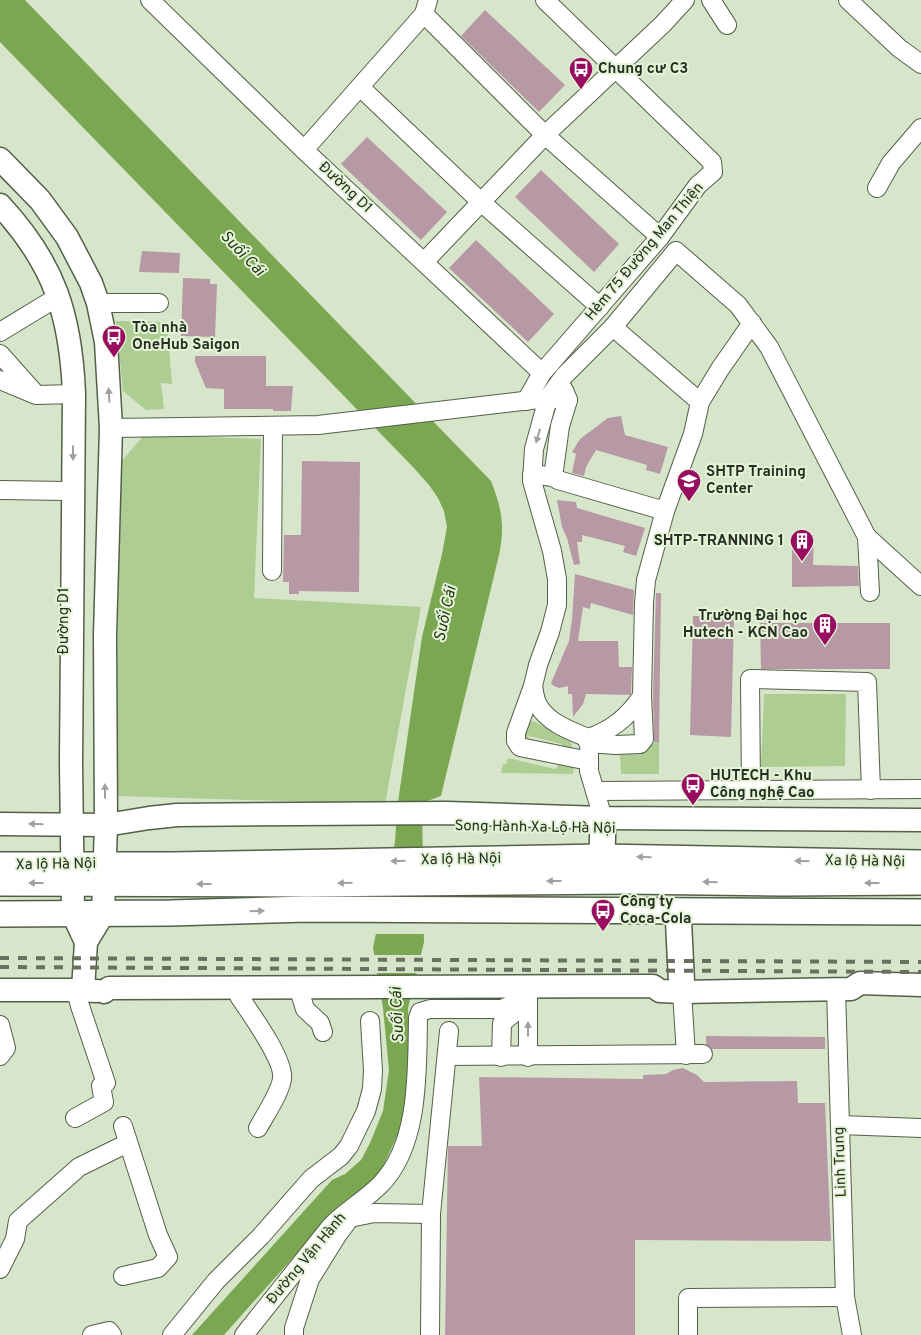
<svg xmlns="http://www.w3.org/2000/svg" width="921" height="1335" font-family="Overpass,sans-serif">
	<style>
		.green { fill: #adcd93 }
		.water { fill: #7ba752 }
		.pier { fill: #d7e6ca }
		.building { fill: #b798a5 }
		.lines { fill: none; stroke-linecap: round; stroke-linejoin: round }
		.minor-casing { stroke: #536048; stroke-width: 20 }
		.major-casing { stroke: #536048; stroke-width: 25 }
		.highway-casing { stroke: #536048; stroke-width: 28 }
		.minor { stroke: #fff; stroke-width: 18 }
		.major { stroke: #fff; stroke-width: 22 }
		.highway { stroke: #fff; stroke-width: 25 }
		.rail { stroke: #687160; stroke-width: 4; stroke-dasharray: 9 9; stroke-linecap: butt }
		.oneway { fill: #9ea19c }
		.labels { text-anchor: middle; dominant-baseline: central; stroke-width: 4; stroke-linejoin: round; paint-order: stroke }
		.poi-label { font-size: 15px; font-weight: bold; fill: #282e23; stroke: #e4f4d7; text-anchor: start }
		.street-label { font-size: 15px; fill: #282e23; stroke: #e4f4d7 }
		.water-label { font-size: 16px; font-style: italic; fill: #243613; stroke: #e4f4d7 }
	</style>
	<rect width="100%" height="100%" fill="#d7e6ca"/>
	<g class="green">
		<polygon points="116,321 167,322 172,384 161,383 164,409 146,410 123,391"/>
		<polygon points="144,435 261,439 254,598 421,607 385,804 116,796 120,463"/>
		<polygon points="764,694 846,694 845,766 761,767"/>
		<polygon points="533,721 570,739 572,746 570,751 560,751 562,744 529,736 527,740 522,743 527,725"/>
		<polygon points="649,742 659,743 659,774 621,774 620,755 609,754 614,749 644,751 648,747"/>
		<polygon points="508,758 555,769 557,768 559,761 571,764 574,768 573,774 501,773 503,764 506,764"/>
	</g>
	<path class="water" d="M0,0H25L491,481C502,509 505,526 499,555L441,796L422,803L424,942L408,1008L410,1060L404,1113L397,1136L379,1175L339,1206L224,1335H192L332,1180L345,1174L361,1160L370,1143L383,1111L389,1070L383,1008L373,948L395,842L397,809L422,637L442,554L447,527L444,511L438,498L429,485L413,467L0,42Z"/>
	<g class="pier">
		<polygon points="381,899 426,900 426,934 374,934"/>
		<polygon points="372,955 423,955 419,973 375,973"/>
	</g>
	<g class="building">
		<polygon points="485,10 565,85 539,112 461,36"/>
		<polygon points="367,137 447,212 421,240 341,164"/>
		<polygon points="541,170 619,244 594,272 515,197"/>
		<polygon points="476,240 554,314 528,342 449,268"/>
		<polygon points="142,251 180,253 179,273 139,272"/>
		<polygon points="183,278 210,279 210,284 217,284 215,337 181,336"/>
		<polygon points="195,356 266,356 266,386 293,386 291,411 273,411 273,409 224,409 224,389 206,388 195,362"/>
		<polygon points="621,416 625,435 668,447 660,474 646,470 647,465 596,450 586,467 584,476 572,473 576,454 572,452 580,439 608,418"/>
		<polygon points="302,461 360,462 359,592 299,591 299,594 289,594 289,582 283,582 284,535 301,535"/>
		<polygon points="557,500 576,502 577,508 645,528 636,556 623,552 625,546 582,535 582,542 577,542 580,564 574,565 567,538 562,527"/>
		<polygon points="792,535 814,535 813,565 858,566 859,586 792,587"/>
		<polygon points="575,574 634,590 633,615 591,603 590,609 583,607 578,641 618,641 619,667 632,667 631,693 630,695 586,694 583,704 573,717 572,694 568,694 568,686 559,688 554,686 551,683 569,641 572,619"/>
		<polygon points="656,593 661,593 659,743 654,742 653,696"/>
		<polygon points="693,616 734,617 731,737 690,735"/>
		<polygon points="760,623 890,623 890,669 761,669"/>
		<polygon points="706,1036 825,1037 825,1049 712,1049 706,1044"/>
		<polygon points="683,1068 697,1075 704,1082 797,1081 798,1103 825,1103 831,1241 635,1240 635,1335 445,1335 448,1146 482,1146 479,1077 643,1079 643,1075 666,1074 673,1070"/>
	</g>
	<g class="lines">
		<defs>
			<g id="minor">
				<polyline points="150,0 304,150 542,373"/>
				<polyline points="711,0 727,25"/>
				<polyline points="848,0 899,48 921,64"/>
				<polyline points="424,14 545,135 660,237"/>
				<polyline points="360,87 481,202 600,307"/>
				<polyline points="304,150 424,14 428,0"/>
				<polyline points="877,188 891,163 921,128"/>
				<polyline points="424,262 545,135 663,24 685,0"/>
				<polyline points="98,303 159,303"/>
				<polyline points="613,327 700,402"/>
				<polyline points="0,332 51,301"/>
				<polyline points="0,354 33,391"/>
				<polyline points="0,380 36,395 74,394"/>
				<polyline points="526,401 542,373 660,237 698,185 713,172 712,162 545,0"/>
				<polyline points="111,428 318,425 548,398 568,400"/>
				<polyline points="532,474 553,477 558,480 665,511"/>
				<polyline points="553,477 560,426 568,400 564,390"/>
				<polyline points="0,490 67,491"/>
				<polyline points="867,537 921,586"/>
				<polyline points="272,571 273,426"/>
				<path d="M533,686C534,692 535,700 538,705C548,723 571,731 588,738C611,731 629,716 642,696"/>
				<polyline points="588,743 616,745 640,744 644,739 642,696 644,603 646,580 665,511 693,434 700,402 720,369 752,323"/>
				<polyline points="589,751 589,771 603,818"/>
				<polyline points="589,761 520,747 516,741 516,733 533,686 538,665 550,632 557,605 557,579 552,551 532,481 534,449 548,398 564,376 613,327 676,251 738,305 769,347 867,537 870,592"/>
				<polyline points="751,789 750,679 867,682 871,790"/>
				<polyline points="595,791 921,789"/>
				<polyline points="836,989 845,1297 852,1335"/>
				<polyline points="682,992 686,1055"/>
				<path d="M239,996C250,1013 285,1060 282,1079C280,1093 265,1115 258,1128"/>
				<polyline points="301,996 305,1009 320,1023 323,1032"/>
				<polyline points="0,1025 6,1048 0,1056"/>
				<polyline points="447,1056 703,1054"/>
				<polyline points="501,1057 502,1023 522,1006"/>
				<polyline points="75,1118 104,1102 101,1086 106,1083 80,1006 76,990"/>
				<polyline points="840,1125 921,1128"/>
				<polyline points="0,1269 15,1239 18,1221 79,1167 128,1143"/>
				<polyline points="123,1276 158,1268 168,1257 158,1235 123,1126"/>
				<polyline points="92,1335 109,1331 112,1335"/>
				<polyline points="172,1335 216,1281 261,1236 311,1179 341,1156 349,1146 366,1111 372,1089 373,1070 370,1021"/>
				<path d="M244,1335L331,1226C346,1211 365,1200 380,1185C420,1145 417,1070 418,1018L420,1012L430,1009H502L528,996V1057"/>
				<polyline points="294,1335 294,1328 310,1279 338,1234 350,1218 374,1213 431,1214"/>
				<polyline points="430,1335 431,1214 449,1031"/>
				<polyline points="688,1335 688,1298 845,1297"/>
			</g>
			<g id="major">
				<polyline points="0,159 40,200 67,237 91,283 98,303 106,342 111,428 105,635 106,825 103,914 86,942"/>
				<path d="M0,205C54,263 71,315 74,394L71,763L73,914L86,942L83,990"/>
				<polyline points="0,824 106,825 149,818 177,815 298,814 447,813 603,818 921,820"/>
				<polyline points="0,990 76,990 97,991"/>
				<polyline points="104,992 109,988 653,986 660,991 682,992 851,989 860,983 921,985"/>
			</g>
			<g id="highway">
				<polyline points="602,857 603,818"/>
				<polyline points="0,865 172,865 602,857 921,863"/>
				<polyline points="0,883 305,884 627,881 784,883 921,882"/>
				<polyline points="678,911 682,992"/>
				<polyline points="0,914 171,913 306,909 921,912"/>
			</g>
		</defs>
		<use href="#minor" class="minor-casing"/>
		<use href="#major" class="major-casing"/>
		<use href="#highway" class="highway-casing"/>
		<use href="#minor" class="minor"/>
		<use href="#major" class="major"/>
		<use href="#highway" class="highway"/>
		<g class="rail">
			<polyline points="0,958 921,962"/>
			<polyline points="0,967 921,972"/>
		</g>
	</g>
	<defs><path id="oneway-solid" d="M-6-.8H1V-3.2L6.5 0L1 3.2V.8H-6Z" transform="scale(1.25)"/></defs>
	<g class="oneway">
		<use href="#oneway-solid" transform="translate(109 395) rotate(-93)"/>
		<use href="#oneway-solid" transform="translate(538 436) rotate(106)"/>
		<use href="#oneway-solid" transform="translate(73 453) rotate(90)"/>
		<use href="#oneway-solid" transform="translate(105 791) rotate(-90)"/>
		<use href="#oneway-solid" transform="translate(36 824) rotate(-179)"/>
		<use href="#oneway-solid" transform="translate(644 857) rotate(-179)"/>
		<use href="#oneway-solid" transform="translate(398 861) rotate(179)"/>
		<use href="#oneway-solid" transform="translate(802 861) rotate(-179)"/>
		<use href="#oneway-solid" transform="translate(554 881) rotate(180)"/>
		<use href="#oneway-solid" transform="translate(710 882) rotate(-179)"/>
		<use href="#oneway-solid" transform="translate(36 883) rotate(180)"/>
		<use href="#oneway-solid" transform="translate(345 883) rotate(179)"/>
		<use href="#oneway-solid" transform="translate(872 883) rotate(180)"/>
		<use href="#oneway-solid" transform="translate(204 884) rotate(180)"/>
		<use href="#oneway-solid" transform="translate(257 911) rotate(-2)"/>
		<use href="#oneway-solid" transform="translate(528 1029) rotate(-90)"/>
	</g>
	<defs>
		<symbol id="bus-pin" viewBox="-11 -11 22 30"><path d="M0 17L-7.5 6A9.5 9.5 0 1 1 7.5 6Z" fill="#990d61" stroke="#e4f4d7"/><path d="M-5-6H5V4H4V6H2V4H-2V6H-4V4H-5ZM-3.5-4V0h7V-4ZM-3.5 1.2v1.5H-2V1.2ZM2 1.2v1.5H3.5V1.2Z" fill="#fff"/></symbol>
		<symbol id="school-pin" viewBox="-11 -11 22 30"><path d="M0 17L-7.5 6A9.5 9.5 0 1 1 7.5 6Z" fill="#990d61" stroke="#e4f4d7"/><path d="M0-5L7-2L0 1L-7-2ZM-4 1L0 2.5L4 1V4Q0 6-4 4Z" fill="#fff"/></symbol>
		<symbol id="building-pin" viewBox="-11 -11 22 30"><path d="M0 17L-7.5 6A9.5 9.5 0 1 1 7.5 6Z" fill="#990d61" stroke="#e4f4d7"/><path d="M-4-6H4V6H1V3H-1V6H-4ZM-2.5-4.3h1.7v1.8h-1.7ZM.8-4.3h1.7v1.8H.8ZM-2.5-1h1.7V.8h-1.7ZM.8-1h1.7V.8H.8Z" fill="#fff"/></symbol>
	</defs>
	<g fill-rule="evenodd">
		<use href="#bus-pin" x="567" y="55" width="28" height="38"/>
		<use href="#bus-pin" x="100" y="323" width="28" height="38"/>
		<use href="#school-pin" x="675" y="467" width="28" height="38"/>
		<use href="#building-pin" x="788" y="527" width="28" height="38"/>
		<use href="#building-pin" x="811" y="611" width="28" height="38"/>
		<use href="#bus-pin" x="679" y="771" width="28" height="38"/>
		<use href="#bus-pin" x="589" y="897" width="28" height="38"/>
	</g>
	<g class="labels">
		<g class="poi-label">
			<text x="598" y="69">Chung cư C3</text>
			<text x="132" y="328">Tòa nhà<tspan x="132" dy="17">OneHub Saigon</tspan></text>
			<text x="706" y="472">SHTP Training<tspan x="706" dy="17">Center</tspan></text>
			<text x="784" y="541" text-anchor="end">SHTP-TRANNING 1</text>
			<text x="808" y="616" text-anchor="end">Trường Đại học<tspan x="808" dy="17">Hutech - KCN Cao</tspan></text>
			<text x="710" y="776">HUTECH - Khu<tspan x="710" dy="17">Công nghệ Cao</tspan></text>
			<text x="620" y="902">Công ty<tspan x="620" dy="17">Coca-Cola</tspan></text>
		</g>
		<g class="street-label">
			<text transform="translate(345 188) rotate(43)">Đường D1</text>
			<text transform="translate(645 252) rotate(-50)">Hẻm 75 Đường Man Thiện</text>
			<text transform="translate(64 621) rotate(-90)">Đường D1</text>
			<text transform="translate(535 828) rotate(1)">Song Hành Xa Lộ Hà Nội</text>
			<text transform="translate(461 860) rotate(-1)">Xa lộ Hà Nội</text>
			<text transform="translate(865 862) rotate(1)">Xa lộ Hà Nội</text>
			<text transform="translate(56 865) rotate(-1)">Xa lộ Hà Nội</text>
			<text transform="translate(841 1162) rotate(-92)">Linh Trung</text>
			<text transform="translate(307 1259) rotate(-50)">Đường Vận Hành</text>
		</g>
		<g class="water-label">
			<text transform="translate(242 254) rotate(46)">Suối Cái</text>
			<text transform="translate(446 614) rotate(-78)">Suối Cái</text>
			<text transform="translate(398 1015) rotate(-93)">Suối Cái</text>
		</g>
	</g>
</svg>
